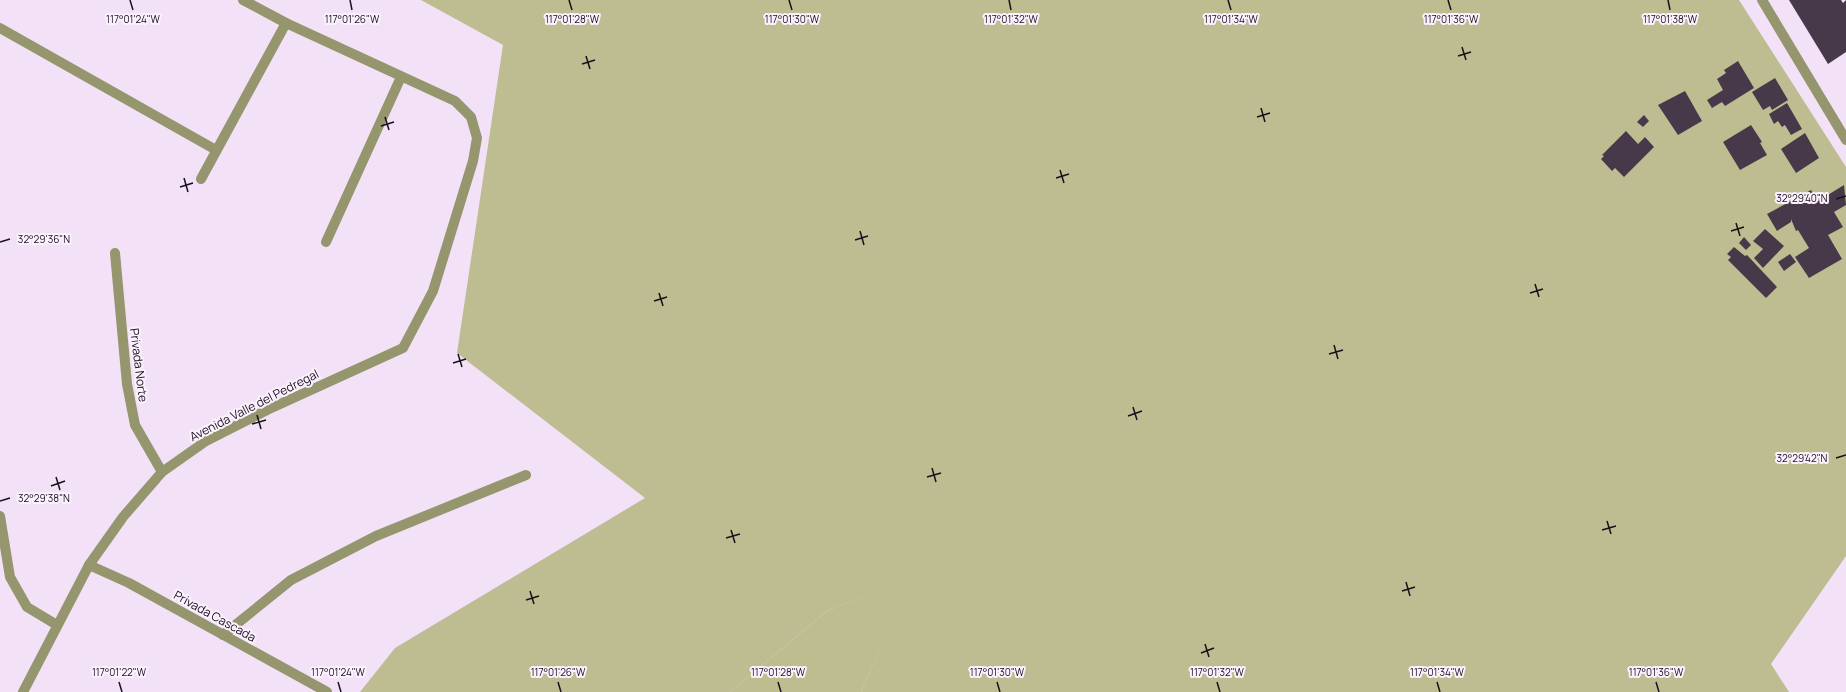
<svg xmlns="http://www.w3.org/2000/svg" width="1846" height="692" font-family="Manrope,sans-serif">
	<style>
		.green { fill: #bdbd91 }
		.forest { fill: #bdbd8f }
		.building { fill: #47394a }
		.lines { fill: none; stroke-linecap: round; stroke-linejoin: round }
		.service { stroke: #95956e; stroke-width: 10 }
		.minor { stroke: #95956e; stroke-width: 10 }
		.ticks { fill: none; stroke: #171119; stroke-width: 1.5 }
		.labels { text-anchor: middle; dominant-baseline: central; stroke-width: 4; stroke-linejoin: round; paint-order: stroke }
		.street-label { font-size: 12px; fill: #171119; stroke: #fcf2ff }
		.ticks-label { font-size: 10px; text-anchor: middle; fill: #171119; stroke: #fcf2ff; stroke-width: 4; stroke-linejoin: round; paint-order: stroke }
	</style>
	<rect width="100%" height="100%" fill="#f3e2f7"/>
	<polygon class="green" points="421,0 1739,0 1846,167 1846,556 1771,664 1789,692 861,692 912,578 827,611 730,692 360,692 395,648 645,498 457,353 503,45"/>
	<polygon class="forest" points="913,577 861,692 730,692 827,611"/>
	<g class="building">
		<polygon points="1789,0 1841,0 1843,3 1846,0 1846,52 1828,64"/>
		<polygon points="1738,61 1754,88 1725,106 1722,102 1712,108 1707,100 1723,90 1717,79 1726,73 1724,70"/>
		<polygon points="1775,78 1788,100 1772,110 1770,106 1763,110 1752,92"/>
		<polygon points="1685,91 1702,121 1678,135 1658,105"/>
		<polygon points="1787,103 1802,129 1791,135 1785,125 1782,127 1778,121 1774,124 1769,114"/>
		<polygon points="1644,115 1649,121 1643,127 1637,122"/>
		<polygon points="1751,125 1762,142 1760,143 1767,155 1740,170 1723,142"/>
		<polygon points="1626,131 1638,144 1645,137 1654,147 1624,177 1615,168 1612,171 1601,159 1604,156 1602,155"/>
		<polygon points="1805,133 1819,158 1796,173 1781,149"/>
		<polygon points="1844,185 1846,205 1834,212 1843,227 1828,235 1842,259 1809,278 1795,257 1809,248 1798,230 1796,231 1791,219 1791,222 1777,231 1767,214 1811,190 1818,201"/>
		<polygon points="1765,229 1784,246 1763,268 1754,258 1763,249 1753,241"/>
		<polygon points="1744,237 1751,245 1746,250 1739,243"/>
		<polygon points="1734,247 1745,256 1747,255 1777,287 1766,298 1728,260 1731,257 1727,254"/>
		<polygon points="1790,254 1796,262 1784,271 1778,262"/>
	</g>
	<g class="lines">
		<polyline class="service" points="1762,0 1846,140"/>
		<g class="minor">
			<polyline points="0,28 216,150"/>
			<polyline points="201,179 286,23"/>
			<polyline points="326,242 401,77"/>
			<polyline points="115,253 127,384 135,425 162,472"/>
			<polyline points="0,516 10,577 27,607 57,625"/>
			<polyline points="89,565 129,583 327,692"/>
			<polyline points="223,635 291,580 376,536 526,475"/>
			<polyline points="23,692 89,565 123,517 162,472 206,441 267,410 403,348 433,291 473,161 477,138 471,117 455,101 286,23 243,0"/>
		</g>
	</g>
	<path class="ticks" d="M130,0L133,10M350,0L352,10M569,0L572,10M789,0L792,10M1009,0L1011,10M1228,0L1231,10M1448,0L1451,10M1668,0L1670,10M1462,47L1466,60M586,56L590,69M1458,56L1471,52M582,64L595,60M1261,108L1265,122M385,117L389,130M1257,117L1270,113M381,126L394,122M1060,170L1064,183M184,178L188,192M1056,178L1069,174M180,187L193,183M1836,199L1846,196M1736,223L1740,236M860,231L864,245M1731,231L1744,227M855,240L868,236M0,242L10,239M1535,284L1539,297M659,293L663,306M1530,293L1543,289M654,301L667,297M1334,345L1338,359M458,354L462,367M1329,354L1343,350M453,363L466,359M1133,407L1137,420M257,415L261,429M1128,416L1142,411M252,424L266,420M1836,458L1846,455M932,468L936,482M56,477L60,490M927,477L941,473M51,486L65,481M0,501L10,498M1607,521L1611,534M731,530L735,543M1602,530L1616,526M726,538L740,534M1406,582L1410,596M530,591L534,604M1402,591L1415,587M526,600L539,596M1205,644L1209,657M1201,653L1214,648M119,682L122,692M338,682L341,692M558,682L561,692M778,682L781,692M997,682L1000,692M1217,682L1220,692M1437,682L1440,692M1656,682L1659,692"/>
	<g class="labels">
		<g class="street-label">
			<text transform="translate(139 365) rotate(83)">Privada Norte</text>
			<text transform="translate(254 405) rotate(-27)">Avenida Valle del Pedregal</text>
			<text transform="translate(215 616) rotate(29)">Privada Cascada</text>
		</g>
	</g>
	<g class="ticks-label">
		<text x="133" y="23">117°01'24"W</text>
		<text x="352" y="23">117°01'26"W</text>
		<text x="572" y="23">117°01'28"W</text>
		<text x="792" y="23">117°01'30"W</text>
		<text x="1011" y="23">117°01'32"W</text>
		<text x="1231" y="23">117°01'34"W</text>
		<text x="1451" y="23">117°01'36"W</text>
		<text x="1670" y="23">117°01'38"W</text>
		<text x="1802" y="202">32°29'40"N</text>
		<text x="44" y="243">32°29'36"N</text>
		<text x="1802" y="462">32°29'42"N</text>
		<text x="44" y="502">32°29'38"N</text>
		<text x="119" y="676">117°01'22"W</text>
		<text x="338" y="676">117°01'24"W</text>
		<text x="558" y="676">117°01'26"W</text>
		<text x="778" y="676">117°01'28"W</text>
		<text x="997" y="676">117°01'30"W</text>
		<text x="1217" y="676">117°01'32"W</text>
		<text x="1437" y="676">117°01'34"W</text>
		<text x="1656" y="676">117°01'36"W</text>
	</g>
</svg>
